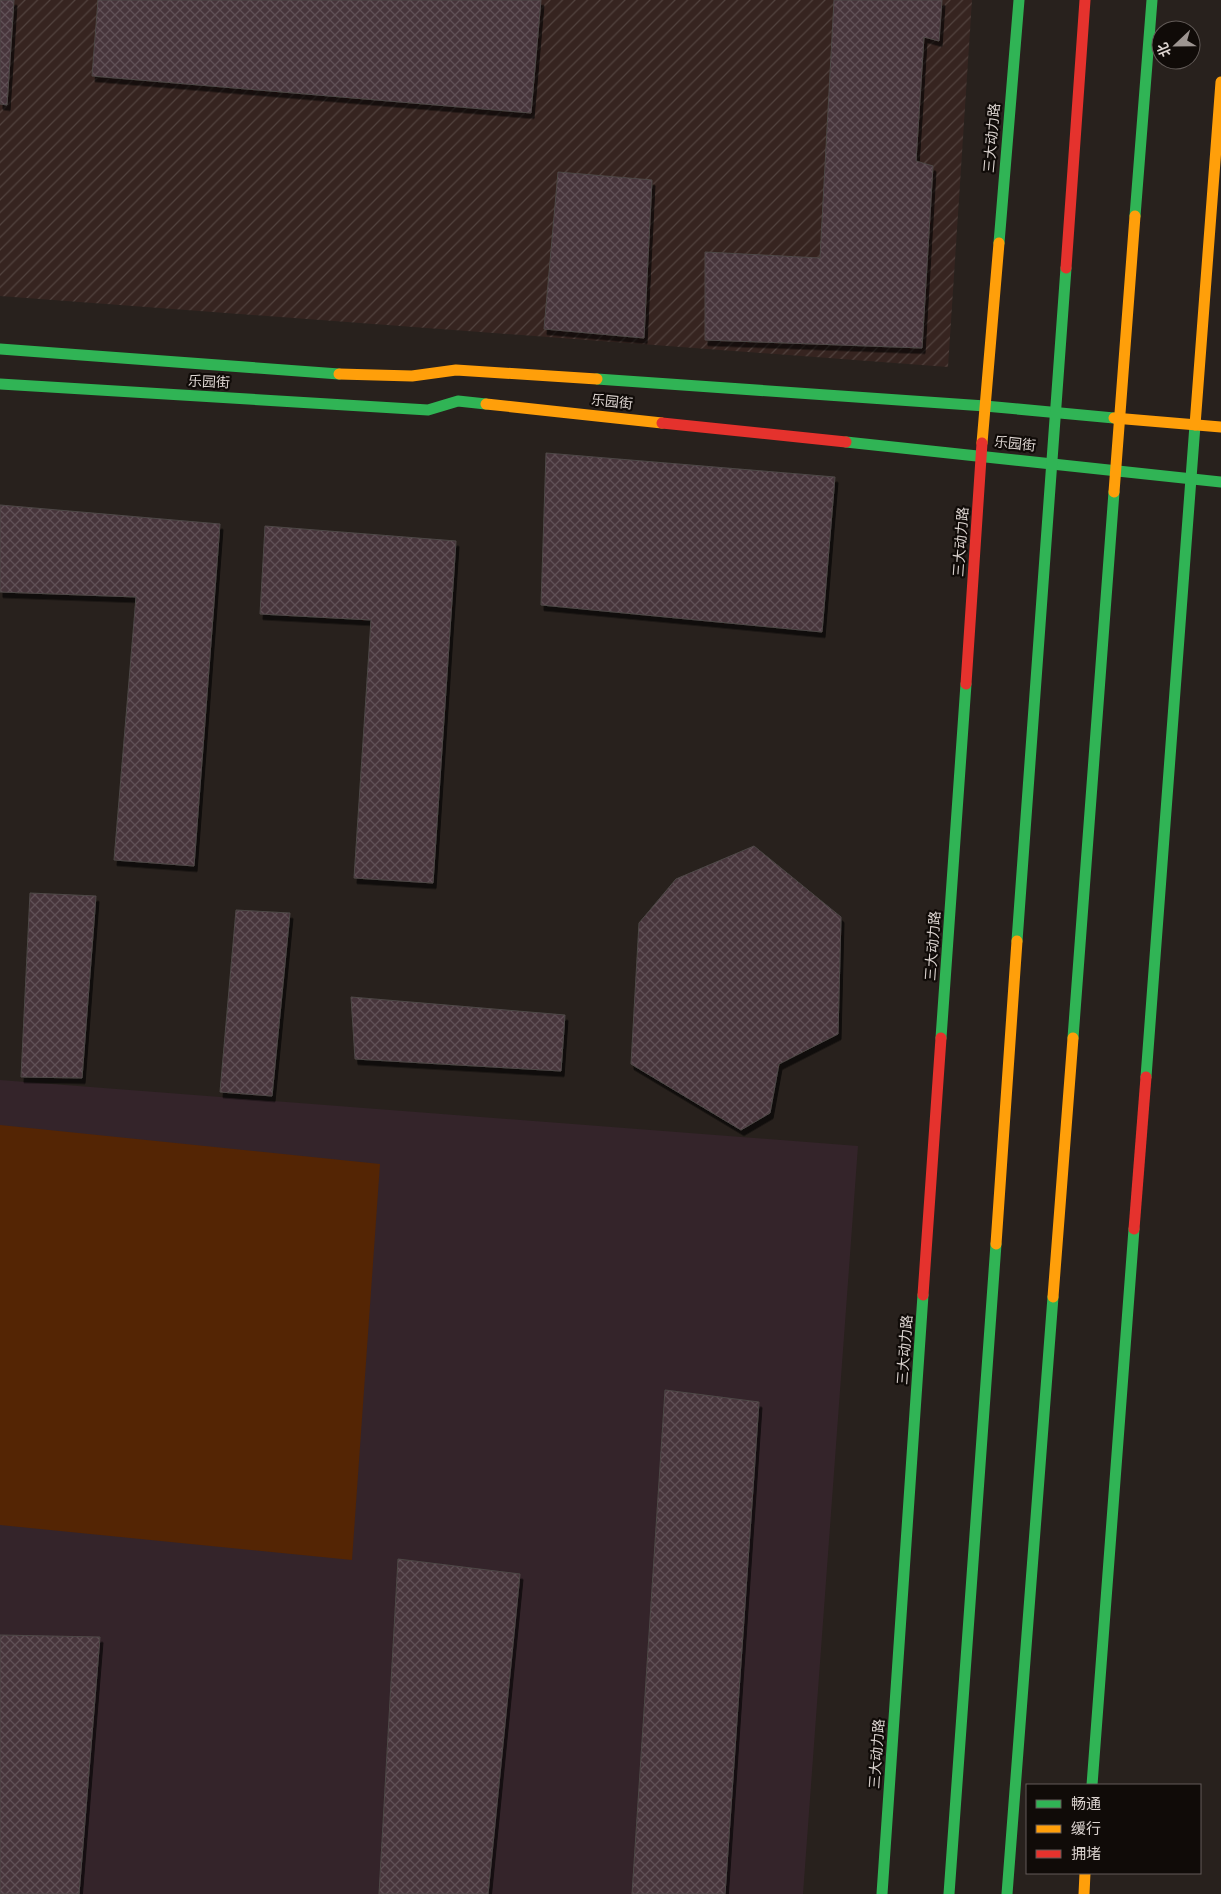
<svg xmlns="http://www.w3.org/2000/svg" width="1221" height="1894" font-family="Figtree,'Noto Sans SC',sans-serif">
	<style>
		.industrial { fill: url(#industrial-furrows) }
		.education { fill: #34242a }
		.pitch { fill: #542504 }
		.building { fill: url(#building-cross-hatch); stroke: #4e4847; filter: url(#shadow) }
		.lines { fill: none; stroke-linecap: round; stroke-linejoin: round }
		.fast { stroke: #30b455; stroke-width: 11 }
		.slow { stroke: #ff9f0a; stroke-width: 11 }
		.jam { stroke: #e5322d; stroke-width: 11 }
		.fast-bridge { stroke: #30b455; stroke-width: 11 }
		.slow-bridge { stroke: #ff9f0a; stroke-width: 11 }
		.jam-bridge { stroke: #e5322d; stroke-width: 11 }
		.labels { text-anchor: middle; dominant-baseline: central; stroke-width: 4.5; stroke-linejoin: round; paint-order: stroke }
		.street-label { font-size: 14px; fill: #dcd4d0; stroke: #100b08 }
	</style>
	<defs>
		<pattern id="industrial-furrows" width="10" height="10" patternUnits="userSpaceOnUse" patternTransform="scale(1.25)"><rect width="10" height="10" fill="#362420"/><path d="M-1 1l2-2M0 10L10 0M9 11l2-2" fill="none" stroke="#52433f"/></pattern>
		<pattern id="building-cross-hatch" width="8" height="8" patternUnits="userSpaceOnUse" patternTransform="scale(1.25)"><rect width="8" height="8" fill="#47353b"/><path d="M0 0l8 8M0 8l8-8" fill="none" stroke="#615156"/></pattern>
		<filter id="shadow"><feDropShadow dx="3" dy="5.5" stdDeviation="0" flood-color="#0009"/></filter>
	</defs>
	<rect width="100%" height="100%" fill="#28211d"/>
	<polygon class="industrial" points="0,0 972,0 948,367 0,296"/>
	<polygon class="education" points="0,1080 858,1146 803,1894 0,1894"/>
	<polygon class="pitch" points="0,1125 380,1164 352,1560 0,1525"/>
	<g class="building">
		<polygon points="0,0 14,0 7,105 0,104"/>
		<polygon points="98,0 541,0 531,113 92,76"/>
		<polygon points="834,0 942,0 939,41 924,37 916,161 933,166 922,348 705,340 705,252 820,258"/>
		<polygon points="558,172 652,180 644,338 544,329"/>
		<polygon points="546,453 835,477 822,632 541,605"/>
		<polygon points="0,505 220,524 194,866 114,860 136,597 0,592"/>
		<polygon points="265,526 456,541 433,883 354,878 371,620 260,614"/>
		<polygon points="754,846 841,917 838,1034 779,1064 770,1113 741,1130 631,1064 639,923 676,879"/>
		<polygon points="30,893 96,896 82,1078 21,1077"/>
		<polygon points="236,910 290,913 272,1096 220,1092"/>
		<polygon points="351,997 565,1015 561,1071 355,1059"/>
		<polygon points="665,1390 759,1402 725,1894 632,1894"/>
		<polygon points="398,1559 520,1574 488,1894 379,1894"/>
		<polygon points="0,1635 100,1637 79,1894 0,1894"/>
	</g>
	<g class="lines">
		<g class="fast">
			<polyline points="999,243 1019,0"/>
			<polyline points="0,349 339,374"/>
			<polyline points="597,379 985,406 1114,418"/>
			<polyline points="0,384 428,410 458,401 486,404"/>
			<polyline points="846,442 1221,482"/>
			<polyline points="941,1038 966,684"/>
			<polyline points="1146,1077 1195,425"/>
			<polyline points="1092,1785 1134,1229"/>
			<polyline points="882,1894 923,1295"/>
		</g>
		<g class="slow">
			<polyline points="339,374 412,376 456,370 597,379"/>
			<polyline points="486,404 662,423"/>
			<polyline points="1114,418 1221,427"/>
			<polyline points="1195,425 1221,82"/>
			<polyline points="982,443 999,243"/>
			<polyline points="1084,1894 1085,1873"/>
		</g>
		<g class="jam">
			<polyline points="662,423 846,442"/>
			<polyline points="966,684 982,443"/>
			<polyline points="1134,1229 1146,1077"/>
			<polyline points="923,1295 941,1038"/>
		</g>
		<g class="fast-bridge">
			<polyline points="1135,216 1152,0"/>
			<polyline points="1017,941 1066,268"/>
			<polyline points="1073,1038 1114,492"/>
			<polyline points="949,1894 996,1244"/>
			<polyline points="1007,1894 1053,1297"/>
		</g>
		<g class="slow-bridge">
			<polyline points="1114,492 1135,216"/>
			<polyline points="996,1244 1017,941"/>
			<polyline points="1053,1297 1073,1038"/>
		</g>
		<polyline class="jam-bridge" points="1066,268 1085,0"/>
	</g>
	<g class="labels">
		<g class="street-label">
			<text transform="translate(992 138) rotate(-85)">三大动力路</text>
			<text transform="translate(209 382) rotate(3)">乐园街</text>
			<text transform="translate(612 402) rotate(6)">乐园街</text>
			<text transform="translate(1015 444) rotate(6)">乐园街</text>
			<text transform="translate(961 542) rotate(-86)">三大动力路</text>
			<text transform="translate(933 946) rotate(-86)">三大动力路</text>
			<text transform="translate(905 1350) rotate(-86)">三大动力路</text>
			<text transform="translate(877 1754) rotate(-86)">三大动力路</text>
		</g>
	</g>
	<rect x="1026" y="1784" width="175" height="90" fill="#100b08" stroke="#625b58"/>
	<rect x="1036" y="1800" width="25" height="8" fill="#30b455" stroke="#625b58"/>
	<text x="1071" y="1809" font-size="15" fill="#dcd4d0">畅通</text>
	<rect x="1036" y="1825" width="25" height="8" fill="#ff9f0a" stroke="#625b58"/>
	<text x="1071" y="1834" font-size="15" fill="#dcd4d0">缓行</text>
	<rect x="1036" y="1850" width="25" height="8" fill="#e5322d" stroke="#625b58"/>
	<text x="1071" y="1859" font-size="15" fill="#dcd4d0">拥堵</text>
	<g transform="translate(1176 45) rotate(248)"><circle r="24" fill="#100b08" stroke="#625b58"/>
	<path d="M0-4L9 19L0 12L-9 19Z" fill="#9d9591"/>
	<text y="-8" font-size="14" font-weight="bold" text-anchor="middle" fill="#dcd4d0">北</text>
	</g>
</svg>
